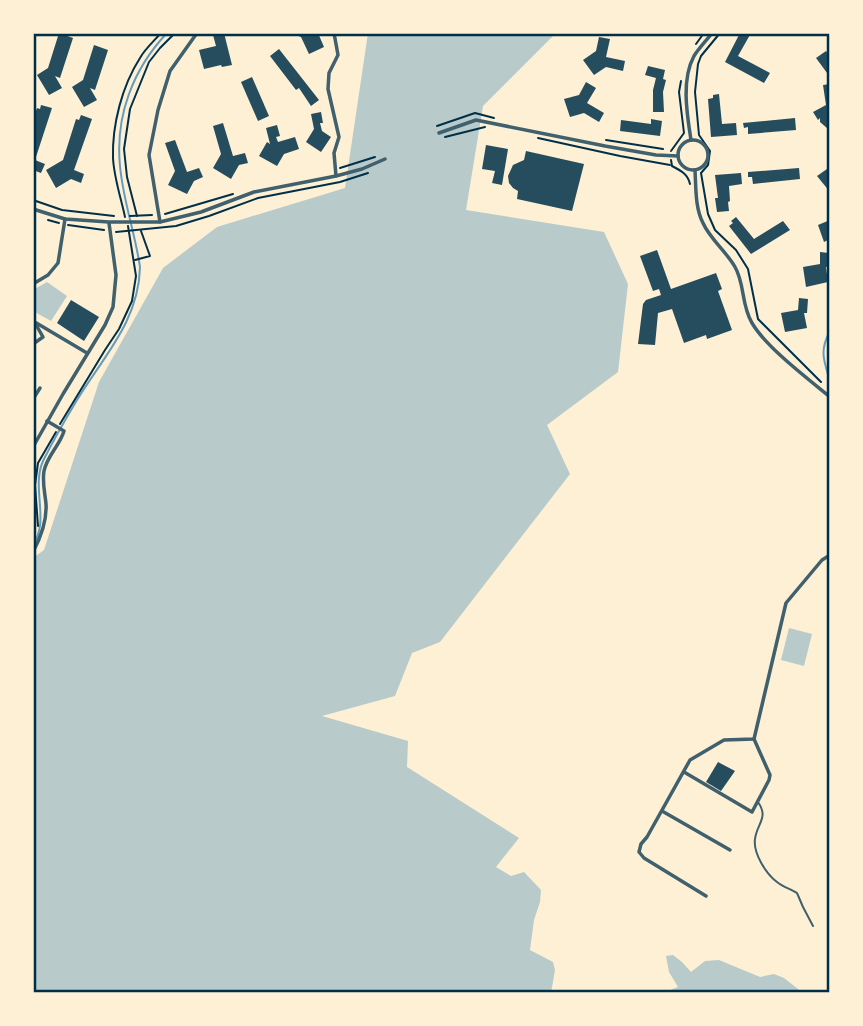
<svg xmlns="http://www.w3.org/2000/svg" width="863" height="1026" font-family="'Noto Sans',sans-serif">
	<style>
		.green { fill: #b9caca }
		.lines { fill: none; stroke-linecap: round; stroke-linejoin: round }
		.stream { stroke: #669bbc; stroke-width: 2 }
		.building { fill: #264d5e }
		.path { stroke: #003049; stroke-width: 2 }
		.service { stroke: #3f606c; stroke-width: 2 }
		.minor { stroke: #3f606c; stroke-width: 3.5 }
		.neatline { fill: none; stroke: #003049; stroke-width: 2.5 }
	</style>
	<rect width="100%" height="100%" fill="#fdf0d5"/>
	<g class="green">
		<polygon points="368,33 556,33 483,106 466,210 604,232 628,284 618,372 547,425 570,474 440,642 412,653 395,696 322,716 408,741 407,767 519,838 496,867 511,876 524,872 541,890 540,902 534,920 530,950 553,962 555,970 551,993 33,993 33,711 36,711 33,706 33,558 44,550 99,382 163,268 217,227 345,188"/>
		<polygon points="47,282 67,296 51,321 33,311 33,290"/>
		<polygon points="789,628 812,634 804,666 781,660"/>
		<polygon points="673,955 682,962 691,972 705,961 719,960 760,977 774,974 784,978 803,993 663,993 678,987 669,972 666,956"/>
	</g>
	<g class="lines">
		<g class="stream">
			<path d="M830,331C819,351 824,361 830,381"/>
			<path d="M33,545C50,520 31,488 43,461C53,441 65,420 77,400C103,357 139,321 140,267C135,233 123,200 120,166C115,116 133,69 167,33"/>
		</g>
	</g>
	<g class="building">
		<polygon points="59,33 73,38 60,78 55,76 62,88 49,95 37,75 48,68"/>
		<polygon points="224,33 232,65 222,67 221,65 204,69 199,50 216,46 213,35"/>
		<polygon points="290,33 318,33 324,47 309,54 301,37"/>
		<polygon points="740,33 751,33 738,56 770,73 764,83 725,62"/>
		<polygon points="599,37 610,39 606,57 625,61 623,71 606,67 594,75 583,60 596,51"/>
		<polygon points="94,45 108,50 95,90 90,88 97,100 84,107 72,87 83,80"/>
		<polygon points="279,49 319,100 311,106 299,88 296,90 270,56"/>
		<polygon points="826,51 830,57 830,77 816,58"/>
		<polygon points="648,66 665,70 663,79 666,80 663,92 664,112 653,112 653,90 656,78 645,75"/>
		<polygon points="252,77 269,116 258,121 241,82"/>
		<polygon points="586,82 596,88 587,103 604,113 599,122 584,113 570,117 564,99 579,95"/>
		<polygon points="830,84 830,128 828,129 820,122 820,118 818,120 813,112 826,105 823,85"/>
		<polygon points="719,94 722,124 736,123 737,135 711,137 708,99 713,98 713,95"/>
		<polygon points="41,105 52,108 35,160 45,164 41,173 33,170 33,119 37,108 40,109"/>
		<polygon points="321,112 323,123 320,123 322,131 331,137 321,152 306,142 314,129 311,114"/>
		<polygon points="81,115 92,119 74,170 84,174 81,183 71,179 56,188 46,170 63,160 76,119 79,120"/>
		<polygon points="795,118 796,130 748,134 748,127 744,128 743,123"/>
		<polygon points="651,119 662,121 660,136 620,131 621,120 651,124"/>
		<polygon points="223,123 233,156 245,153 248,163 239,165 231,179 213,168 221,154 213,126"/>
		<polygon points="277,125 280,136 276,137 278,142 295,137 299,149 284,154 277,166 259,156 267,142 270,144 266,128"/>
		<polygon points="175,140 187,172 199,168 203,177 194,181 187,194 168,185 175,171 165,143"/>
		<polygon points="486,145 508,149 502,185 492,183 495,171 482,169"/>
		<polygon points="526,151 584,164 572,211 517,199 518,191 513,188 509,183 508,176 513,165 524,160"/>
		<polygon points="799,168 800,179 753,184 752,177 748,177 748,172"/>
		<polygon points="827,169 830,173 830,192 817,176"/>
		<polygon points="741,173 742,184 729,186 730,201 728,202 729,211 717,212 715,198 718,198 715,175"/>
		<polygon points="736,217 754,239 783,221 790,230 751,254 729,226 733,223 731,221"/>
		<polygon points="830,220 830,239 824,242 818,225"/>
		<polygon points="657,250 671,289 716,273 722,289 718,291 732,330 707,339 706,335 684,343 672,309 658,313 655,345 638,344 643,304 646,300 661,295 659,289 653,291 640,256"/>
		<polygon points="820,252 829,253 829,267 826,267 828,282 806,287 803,267 820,264"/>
		<polygon points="799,298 808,299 807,313 804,313 807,328 785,332 781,313 798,310"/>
		<polygon points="71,300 99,317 84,341 57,323"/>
		<polygon points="718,762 735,771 721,791 706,782"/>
	</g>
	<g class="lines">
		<g class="path">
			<polyline points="720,33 701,56 698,64 695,92 699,135 710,151 708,165 701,173 708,214 715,230 736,250 748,269 758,319 821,382"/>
			<polyline points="696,44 704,33"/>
			<polyline points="437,126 475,113 494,118"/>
			<polyline points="445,137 485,127"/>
			<polyline points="538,138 620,156 670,165"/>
			<polyline points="606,140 663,149"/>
			<polyline points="671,151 684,133 679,92 681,81"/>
			<path d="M671,160L672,166C680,170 688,174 690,184"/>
			<polyline points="340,168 375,157"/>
			<polyline points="33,200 62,210 114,216"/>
			<polyline points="165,214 233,194"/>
			<polyline points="130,216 152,215"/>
			<polyline points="137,216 127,177 124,149 130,109 149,62 160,48 175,33"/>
			<path d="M125,217C121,198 114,178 113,158C112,125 122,86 140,58C145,49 154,41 161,33"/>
			<polyline points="48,220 59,223"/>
			<polyline points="68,225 104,230"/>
			<polyline points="116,232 176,226 209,216 258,198 340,182 368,173"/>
			<polyline points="135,260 150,256 141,231"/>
			<polyline points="60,424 105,350 119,329 132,301 136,276 128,226"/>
			<polyline points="38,526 35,485 38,463 56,432"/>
		</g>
		<path class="service" d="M758,802C769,818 757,823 755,839C753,853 766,874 777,882C783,887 791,889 797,893L803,907L813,926"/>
		<g class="minor">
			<polyline points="334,33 338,55 329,73 328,89 339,137 334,153 336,176"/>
			<polyline points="439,133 476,120 605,146 656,155 678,156"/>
			<circle cx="693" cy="155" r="15"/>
			<path d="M691,140C687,114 681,80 694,56C699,48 707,40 712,33"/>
			<path d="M695,170C696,187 695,208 703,223C710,239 726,251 735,267C745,284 741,305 752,323C766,347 807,378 830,397"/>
			<polyline points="33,209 65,219 109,222 160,222 201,212 254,192 336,176 362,169 385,159"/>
			<polyline points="160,222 149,155 158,110 170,71 197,33"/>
			<polyline points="33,284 48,275 58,263 65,219"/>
			<polyline points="33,321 87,353"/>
			<polyline points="33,344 43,337 35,323"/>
			<polyline points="33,399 40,388"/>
			<polyline points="33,447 63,394 105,325 113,307 116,275 109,223"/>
			<path d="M33,552C41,537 47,521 46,504C45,493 42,482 44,471C47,456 60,445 64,431L47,421"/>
			<polyline points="684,772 752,812 769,780 770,775 754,739"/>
			<polyline points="662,811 730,850"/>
			<polyline points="706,896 644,858 639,852 641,844 647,837 690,760 724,740 754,739 786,603 822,560 830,555"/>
		</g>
	</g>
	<rect width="863" height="1026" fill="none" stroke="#fdf0d5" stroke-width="70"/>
	<rect x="35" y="35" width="793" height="956" class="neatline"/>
</svg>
